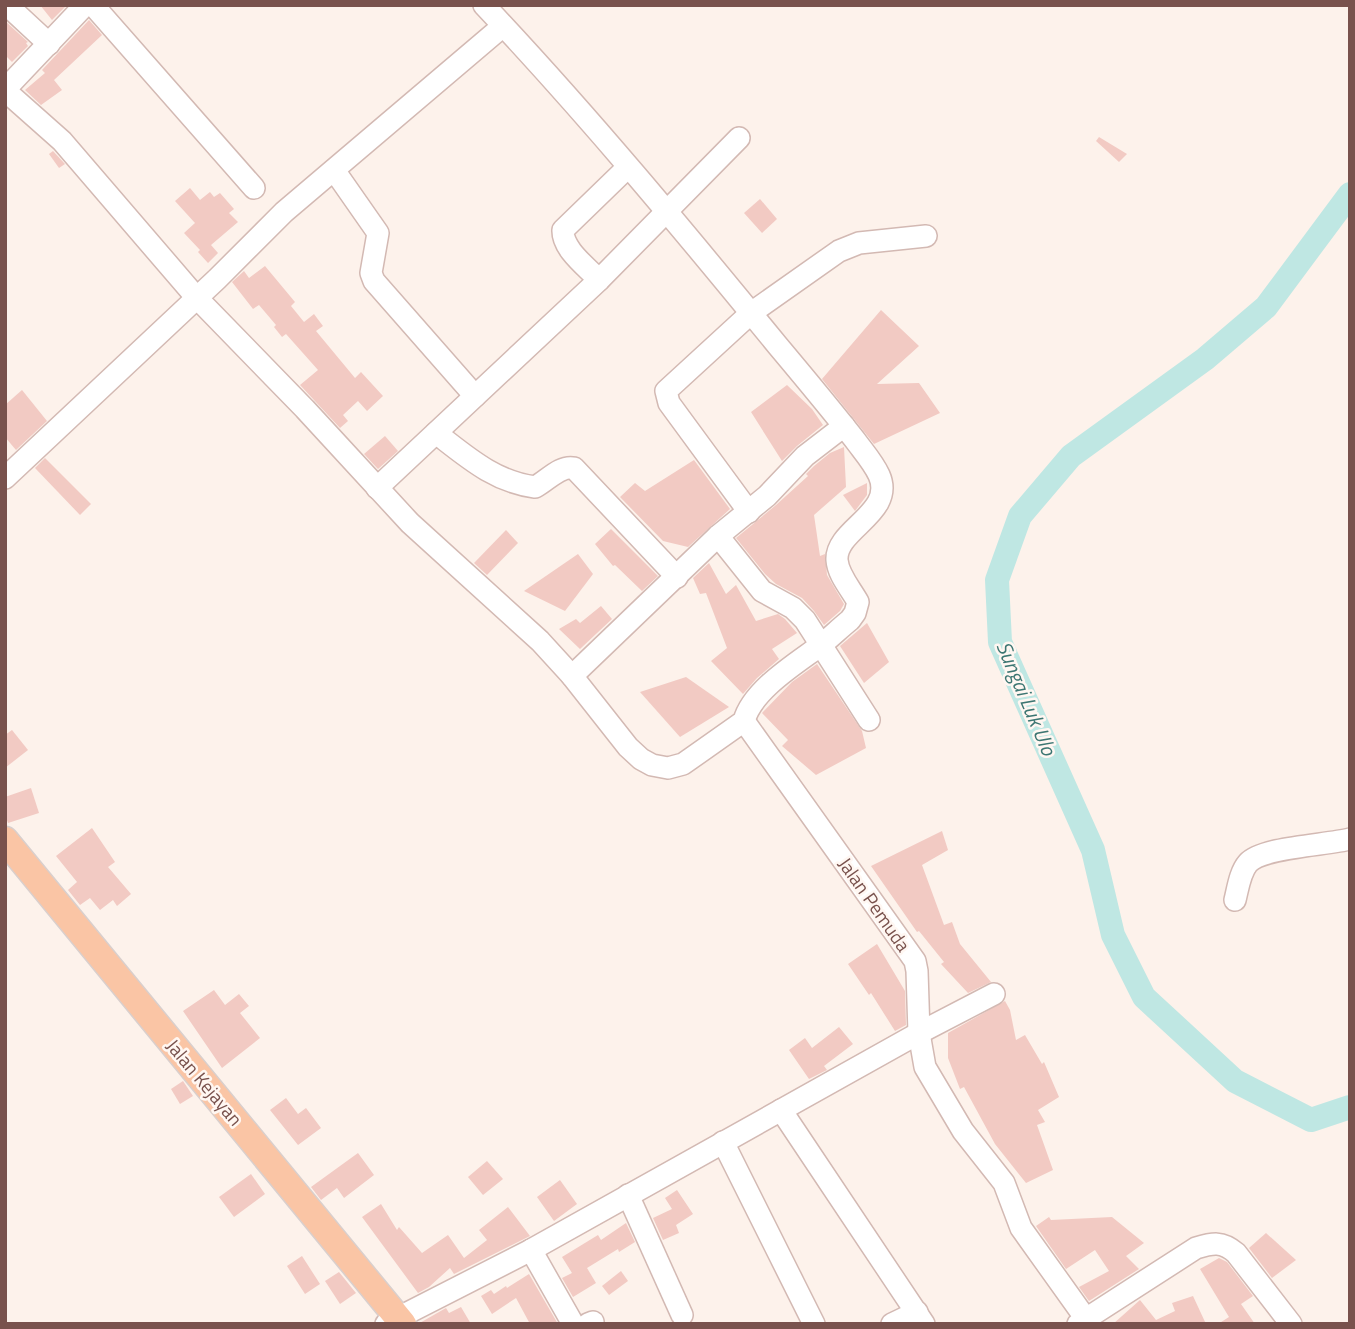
<svg xmlns="http://www.w3.org/2000/svg" width="1355" height="1329" font-family="'Titillium Web',sans-serif">
	<style>
		.lines { fill: none; stroke-linecap: round; stroke-linejoin: round }
		.river { stroke: #bfe7e3; stroke-width: 24 }
		.building { fill: #f2cac3 }
		.minor-casing { stroke: #d3b9b3; stroke-width: 24 }
		.major-casing { stroke: #d9cfcd; stroke-width: 29 }
		.minor { stroke: #fff; stroke-width: 21 }
		.major { stroke: #fac5a5; stroke-width: 26 }
		.labels { text-anchor: middle; dominant-baseline: central; stroke-width: 5; stroke-linejoin: round; paint-order: stroke }
		.street-label { font-size: 19px; fill: #79524d; stroke: #fff7f2 }
		.water-label { font-size: 21px; font-style: italic; fill: #3c7672; stroke: #fff7f2 }
	</style>
	<rect width="100%" height="100%" fill="#fdf2eb"/>
	<g class="lines">
		<polyline class="river" points="1350,194 1266,307 1205,359 1071,456 1020,516 997,580 1000,642 1093,850 1113,935 1144,997 1235,1081 1311,1120 1350,1107"/>
	</g>
	<g class="building">
		<polygon points="40,5 67,5 52,20"/>
		<polygon points="89,20 102,35 54,80 62,90 41,105 25,90 45,73 42,70"/>
		<polygon points="5,21 28,42 26,43 28,46 12,62 5,55"/>
		<polygon points="1099,137 1127,154 1119,162 1096,141"/>
		<polygon points="53,151 65,164 59,168 49,154"/>
		<polygon points="190,188 200,200 210,192 214,197 220,193 234,209 229,213 238,222 211,245 218,253 208,263 198,252 200,250 184,233 195,223 175,201"/>
		<polygon points="760,199 777,219 762,233 744,213"/>
		<polygon points="265,266 295,302 291,306 304,322 314,314 323,326 316,331 355,378 361,372 383,396 367,411 358,401 343,415 348,421 340,428 300,385 318,370 286,334 282,337 274,327 276,325 259,305 253,309 232,282 244,271 249,278"/>
		<polygon points="881,310 919,346 877,384 919,383 940,413 874,444 822,379"/>
		<polygon points="787,385 812,409 823,425 797,446 782,461 751,412"/>
		<polygon points="22,390 47,421 16,450 5,437 5,405"/>
		<polygon points="385,436 398,451 378,469 364,454"/>
		<polygon points="844,447 846,487 814,515 820,556 825,554 827,575 844,604 840,611 824,625 814,611 802,598 776,584 765,574 736,538 776,505 808,476 806,474 814,466 830,453"/>
		<polygon points="45,458 91,504 80,515 35,468"/>
		<polygon points="694,460 730,509 688,547 663,541 620,497 635,483 645,491"/>
		<polygon points="867,483 867,495 855,511 843,495"/>
		<polygon points="611,529 658,576 642,591 615,565 613,566 595,544"/>
		<polygon points="506,530 518,543 487,575 474,563"/>
		<polygon points="578,554 593,574 565,611 524,591"/>
		<polygon points="709,563 726,594 736,585 756,621 778,614 785,619 797,633 772,649 779,659 757,678 743,694 711,661 727,648 706,593 700,594 693,578"/>
		<polygon points="601,606 612,619 580,649 559,629 576,619 580,623"/>
		<polygon points="867,623 889,662 864,683 840,646"/>
		<polygon points="817,664 862,731 866,748 816,775 782,746 788,740 762,713 792,682"/>
		<polygon points="686,677 729,707 680,737 640,692"/>
		<polygon points="12,730 28,750 5,768 5,735"/>
		<polygon points="31,788 39,813 8,823 5,815 5,797"/>
		<polygon points="92,828 115,862 108,867 131,894 117,906 113,900 100,910 90,898 80,905 68,890 77,882 56,856"/>
		<polygon points="942,831 948,850 922,865 944,925 952,922 960,944 991,982 968,993 941,964 944,962 919,931 917,932 871,866"/>
		<polygon points="877,944 905,991 906,1025 895,1031 871,993 869,995 848,964"/>
		<polygon points="214,990 225,1005 239,994 249,1006 240,1013 260,1038 222,1068 183,1011"/>
		<polygon points="1005,1001 1010,1010 1016,1040 1025,1035 1042,1064 1044,1062 1059,1097 1038,1110 1045,1122 1037,1125 1053,1170 1026,1183 995,1144 964,1087 960,1089 948,1058 948,1033"/>
		<polygon points="839,1027 853,1044 824,1066 827,1070 809,1079 789,1050 805,1038 812,1048"/>
		<polygon points="183,1081 193,1096 180,1104 171,1089"/>
		<polygon points="286,1098 298,1114 306,1108 321,1128 298,1145 270,1110"/>
		<polygon points="358,1153 374,1175 344,1198 337,1188 321,1200 311,1187"/>
		<polygon points="487,1161 503,1179 483,1195 468,1177"/>
		<polygon points="251,1174 265,1194 234,1217 219,1197"/>
		<polygon points="560,1180 577,1204 554,1221 537,1197"/>
		<polygon points="677,1190 693,1214 676,1225 679,1233 663,1240 653,1218 672,1209 665,1198"/>
		<polygon points="381,1204 397,1230 399,1227 422,1253 448,1235 464,1258 487,1240 479,1230 508,1207 530,1236 454,1274 450,1268 429,1287 418,1293 362,1217"/>
		<polygon points="1049,1217 1051,1220 1112,1217 1144,1243 1126,1256 1139,1269 1089,1301 1079,1287 1109,1271 1095,1250 1066,1269 1036,1226"/>
		<polygon points="626,1223 635,1242 619,1252 618,1249 587,1268 596,1283 573,1297 562,1278 572,1273 562,1257 598,1235 601,1240"/>
		<polygon points="1266,1233 1296,1260 1272,1278 1249,1248"/>
		<polygon points="302,1256 320,1284 305,1294 287,1266"/>
		<polygon points="1219,1258 1227,1262 1253,1296 1241,1304 1255,1324 1218,1324 1229,1317 1200,1269"/>
		<polygon points="621,1271 628,1281 609,1295 602,1286"/>
		<polygon points="339,1272 356,1293 340,1304 325,1281"/>
		<polygon points="529,1274 558,1324 530,1324 516,1298 492,1314 481,1296 491,1290 494,1294 506,1286 507,1288"/>
		<polygon points="1193,1296 1206,1324 1113,1324 1140,1300 1156,1320 1175,1311 1172,1303"/>
		<polygon points="461,1307 471,1324 418,1324 446,1308 449,1313"/>
	</g>
	<g class="lines">
		<defs>
			<g id="minor">
				<polyline points="7,5 49,44"/>
				<path d="M85,5L12,82L7,90L9,94L62,141L196,297L305,409L410,523L540,641L572,676L628,747L641,759L652,765L668,768L683,764L744,721C752,690 797,663 821,645C831,637 840,628 850,620L855,613L858,602C851,589 838,575 837,560C835,529 896,513 879,475C873,462 863,451 855,440C830,408 804,377 778,346C683,230 587,114 484,5"/>
				<polyline points="93,5 254,188"/>
				<polyline points="334,170 378,233 371,273 374,281 475,396"/>
				<path d="M599,280C587,267 562,249 563,230L628,167"/>
				<path d="M436,433C467,457 495,482 535,487C547,481 560,465 574,468L677,577"/>
				<polyline points="5,478 217,279 284,212 503,26"/>
				<polyline points="377,488 599,280 739,138"/>
				<polyline points="749,512 669,403 666,391 751,313 839,251 859,243 926,236"/>
				<polyline points="718,536 762,591 793,608 805,620 869,720"/>
				<polyline points="572,676 718,536 767,496 805,456 844,426"/>
				<polyline points="744,721 915,961 917,971 919,1033 925,1067 963,1131 1004,1183 1021,1228 1086,1319"/>
				<path d="M1235,900C1238,888 1240,872 1248,863C1262,847 1327,845 1350,839"/>
				<polyline points="781,1110 924,1324"/>
				<polyline points="723,1142 814,1324"/>
				<polyline points="628,1195 682,1315"/>
				<polyline points="531,1250 573,1324"/>
				<polyline points="386,1324 531,1250 919,1033 994,994"/>
				<polyline points="588,1324 593,1322"/>
				<polyline points="892,1324 917,1312"/>
				<path d="M1078,1324L1196,1248C1213,1243 1222,1241 1236,1253L1291,1324"/>
			</g>
			<polyline id="major" points="5,840 403,1324"/>
		</defs>
		<use href="#minor" class="minor-casing"/>
		<use href="#major" class="major-casing"/>
		<use href="#minor" class="minor"/>
		<use href="#major" class="major"/>
	</g>
	<g class="labels">
		<g class="street-label">
			<text transform="translate(875 904) rotate(55)">Jalan Pemuda</text>
			<text transform="translate(205 1082) rotate(50)">Jalan Kejayan</text>
		</g>
		<g class="water-label">
			<text transform="translate(1027 698) rotate(67)">Sungai Luk Ulo</text>
		</g>
	</g>
	<rect width="1355" height="1329" fill="none" stroke="#79524d" stroke-width="14"/>
</svg>
